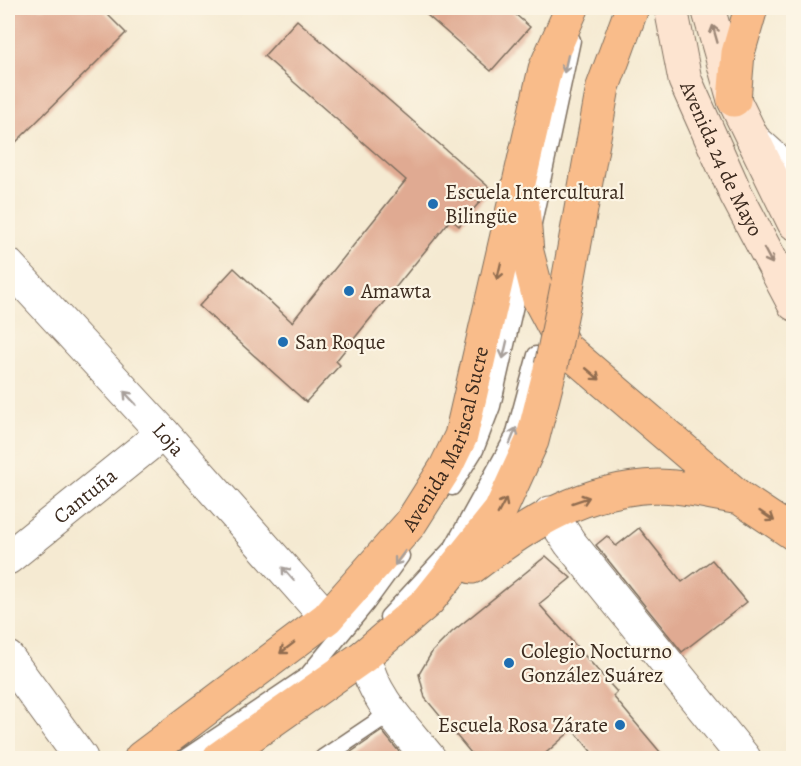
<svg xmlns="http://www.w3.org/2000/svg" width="801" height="766" font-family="Alegreya,serif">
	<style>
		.building { fill: #e0aa92 }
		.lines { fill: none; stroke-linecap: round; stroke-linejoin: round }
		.lane-casing { stroke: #7c6d5d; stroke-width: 19 }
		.street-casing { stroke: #7c6d5d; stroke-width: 35 }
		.secondary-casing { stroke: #7c6d5d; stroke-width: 35 }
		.primary-casing { stroke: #7c6d5d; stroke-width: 35 }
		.lane { stroke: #fff; stroke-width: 16 }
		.street { stroke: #fff; stroke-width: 33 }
		.secondary { stroke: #fde4d0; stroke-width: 33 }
		.primary { stroke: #f9bc8a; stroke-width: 33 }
		.primary-bridge-casing { stroke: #7c6d5d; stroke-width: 35; stroke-linecap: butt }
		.primary-bridge { stroke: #f9bc8a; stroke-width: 33 }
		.oneway { stroke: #9c8777 }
		.oneway2 { stroke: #a79f9a }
		.oneway3 { stroke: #906c4f }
		.poi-dot { fill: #1f6fb2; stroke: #fcf5e5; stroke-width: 2 }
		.labels { text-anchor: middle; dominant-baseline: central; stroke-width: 4.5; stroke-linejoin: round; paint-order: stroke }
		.street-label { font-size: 21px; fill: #3b2a1e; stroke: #fcf5e5 }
		.poi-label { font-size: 21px; fill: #3b2a1e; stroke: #fcf5e5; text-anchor: start }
	</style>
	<rect width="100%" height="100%" fill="#fcf5e5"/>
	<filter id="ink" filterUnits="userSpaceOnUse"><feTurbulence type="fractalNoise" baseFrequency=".0167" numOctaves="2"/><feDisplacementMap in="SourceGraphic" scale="12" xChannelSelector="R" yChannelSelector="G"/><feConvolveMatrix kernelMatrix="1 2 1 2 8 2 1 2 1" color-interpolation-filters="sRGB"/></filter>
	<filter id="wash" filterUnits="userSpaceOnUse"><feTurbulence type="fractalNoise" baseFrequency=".008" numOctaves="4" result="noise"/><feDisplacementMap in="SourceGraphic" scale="24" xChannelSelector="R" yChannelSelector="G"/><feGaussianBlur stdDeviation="1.35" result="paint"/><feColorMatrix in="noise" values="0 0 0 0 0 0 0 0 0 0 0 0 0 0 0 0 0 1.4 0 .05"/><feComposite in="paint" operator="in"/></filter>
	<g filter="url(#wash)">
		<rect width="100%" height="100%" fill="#f5ead2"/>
		<g id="blocks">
			<g class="building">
				<polygon points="8,8 101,8 126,33 8,150"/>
				<polygon points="419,8 508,8 530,27 491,71"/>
				<polygon points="297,20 491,189 459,226 451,219 336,361 340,365 306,402 199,306 234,268 292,322 406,180 264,56"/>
				<polygon points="639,528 682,582 712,560 747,602 682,652 596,545 607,536 616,546"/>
				<polygon points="546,556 571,578 539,604 617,692 613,696 666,759 597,759 573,729 539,759 476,759 425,698 419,674 432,652 452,632"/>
				<polygon points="382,731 405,759 341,759"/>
			</g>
		</g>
	</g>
	<g filter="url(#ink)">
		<use href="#blocks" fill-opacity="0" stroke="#7c6d5d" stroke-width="1.5"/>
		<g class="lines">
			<defs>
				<g id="lane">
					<polyline points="533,223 572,40"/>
					<polyline points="452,487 475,450 492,406 524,266"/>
					<polyline points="388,617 453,547 514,436 536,355"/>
					<polyline points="185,758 307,676 366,604 401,556"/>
					<polyline points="323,758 390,713"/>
				</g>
				<g id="street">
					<polyline points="753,139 794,176"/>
					<path id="s1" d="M8,265L163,433L327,618"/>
					<polyline points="550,513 570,543 744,758"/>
					<path id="s2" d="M8,558L163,433"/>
					<path d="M364,656C373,698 403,726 429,758"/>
					<polyline points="8,658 81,758"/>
				</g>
				<g id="secondary">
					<path id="s3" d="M671,8L685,80L736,194L794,304"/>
					<polyline points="708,8 734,100 794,223"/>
				</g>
				<g id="primary">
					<polyline points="734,100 738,53 751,8"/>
					<polyline points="523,207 527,252 539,299 565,348 740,498 794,534"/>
					<polyline points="567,287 603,87 632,8"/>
					<path d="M472,567C528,524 584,488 658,486C684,486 714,494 740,498"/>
					<path id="s4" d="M141,758L327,618L410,524L446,467L461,436L545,69L572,8"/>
					<polyline points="219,758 364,656 428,601 500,511 532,441 551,366"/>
				</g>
			</defs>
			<use href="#lane" class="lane-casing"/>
			<use href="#street" class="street-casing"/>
			<use href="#secondary" class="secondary-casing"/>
			<use href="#primary" class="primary-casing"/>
			<use href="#lane" class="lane"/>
			<use href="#street" class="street"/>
			<use href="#secondary" class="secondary"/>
			<use href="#primary" class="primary"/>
			<defs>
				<polyline id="primary-bridge" points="551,366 567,287"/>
			</defs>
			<use href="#primary-bridge" class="primary-bridge-casing"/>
			<use href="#primary-bridge" class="primary-bridge"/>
		</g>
		<defs><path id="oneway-shaft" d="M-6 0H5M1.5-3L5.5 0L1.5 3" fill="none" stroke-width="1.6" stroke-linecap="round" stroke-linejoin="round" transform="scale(1.5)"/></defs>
		<g class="oneway">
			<use href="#oneway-shaft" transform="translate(715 34) rotate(-106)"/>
			<use href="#oneway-shaft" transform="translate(768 256) rotate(62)"/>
		</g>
		<g class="oneway2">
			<use href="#oneway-shaft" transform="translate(566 64) rotate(103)"/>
			<use href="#oneway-shaft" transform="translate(505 350) rotate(103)"/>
			<use href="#oneway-shaft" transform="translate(130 398) rotate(-133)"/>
			<use href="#oneway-shaft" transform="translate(513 436) rotate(-68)"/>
			<use href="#oneway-shaft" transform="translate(400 558) rotate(126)"/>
			<use href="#oneway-shaft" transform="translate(288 574) rotate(-131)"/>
		</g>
		<g class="oneway3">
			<use href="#oneway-shaft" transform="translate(499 271) rotate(103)"/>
			<use href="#oneway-shaft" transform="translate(593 374) rotate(40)"/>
			<use href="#oneway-shaft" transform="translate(581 500) rotate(-19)"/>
			<use href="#oneway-shaft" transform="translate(502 506) rotate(-62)"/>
			<use href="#oneway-shaft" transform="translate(767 516) rotate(34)"/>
			<use href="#oneway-shaft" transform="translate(287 648) rotate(143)"/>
		</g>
	</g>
	<g class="poi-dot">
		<circle cx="433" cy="204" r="6"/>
		<circle cx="349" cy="291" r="6"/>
		<circle cx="283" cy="342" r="6"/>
		<circle cx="509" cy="663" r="6"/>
		<circle cx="620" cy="725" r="6"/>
	</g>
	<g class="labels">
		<g class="street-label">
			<text stroke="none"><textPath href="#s3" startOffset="160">Avenida 24 de Mayo</textPath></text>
			<text stroke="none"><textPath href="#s4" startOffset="452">Avenida Mariscal Sucre</textPath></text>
			<text stroke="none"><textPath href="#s1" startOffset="237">Loja</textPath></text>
			<text stroke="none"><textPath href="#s2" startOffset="99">Cantuña</textPath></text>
		</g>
		<g class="poi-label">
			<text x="445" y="192">Escuela Intercultural<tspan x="445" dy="24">Bilingüe</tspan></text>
			<text x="361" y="291">Amawta</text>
			<text x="295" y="342">San Roque</text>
			<text x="521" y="651">Colegio Nocturno<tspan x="521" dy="24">González Suárez</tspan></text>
			<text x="608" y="725" text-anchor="end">Escuela Rosa Zárate</text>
		</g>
	</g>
	<rect width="801" height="766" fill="none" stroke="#fcf5e5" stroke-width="30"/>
</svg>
